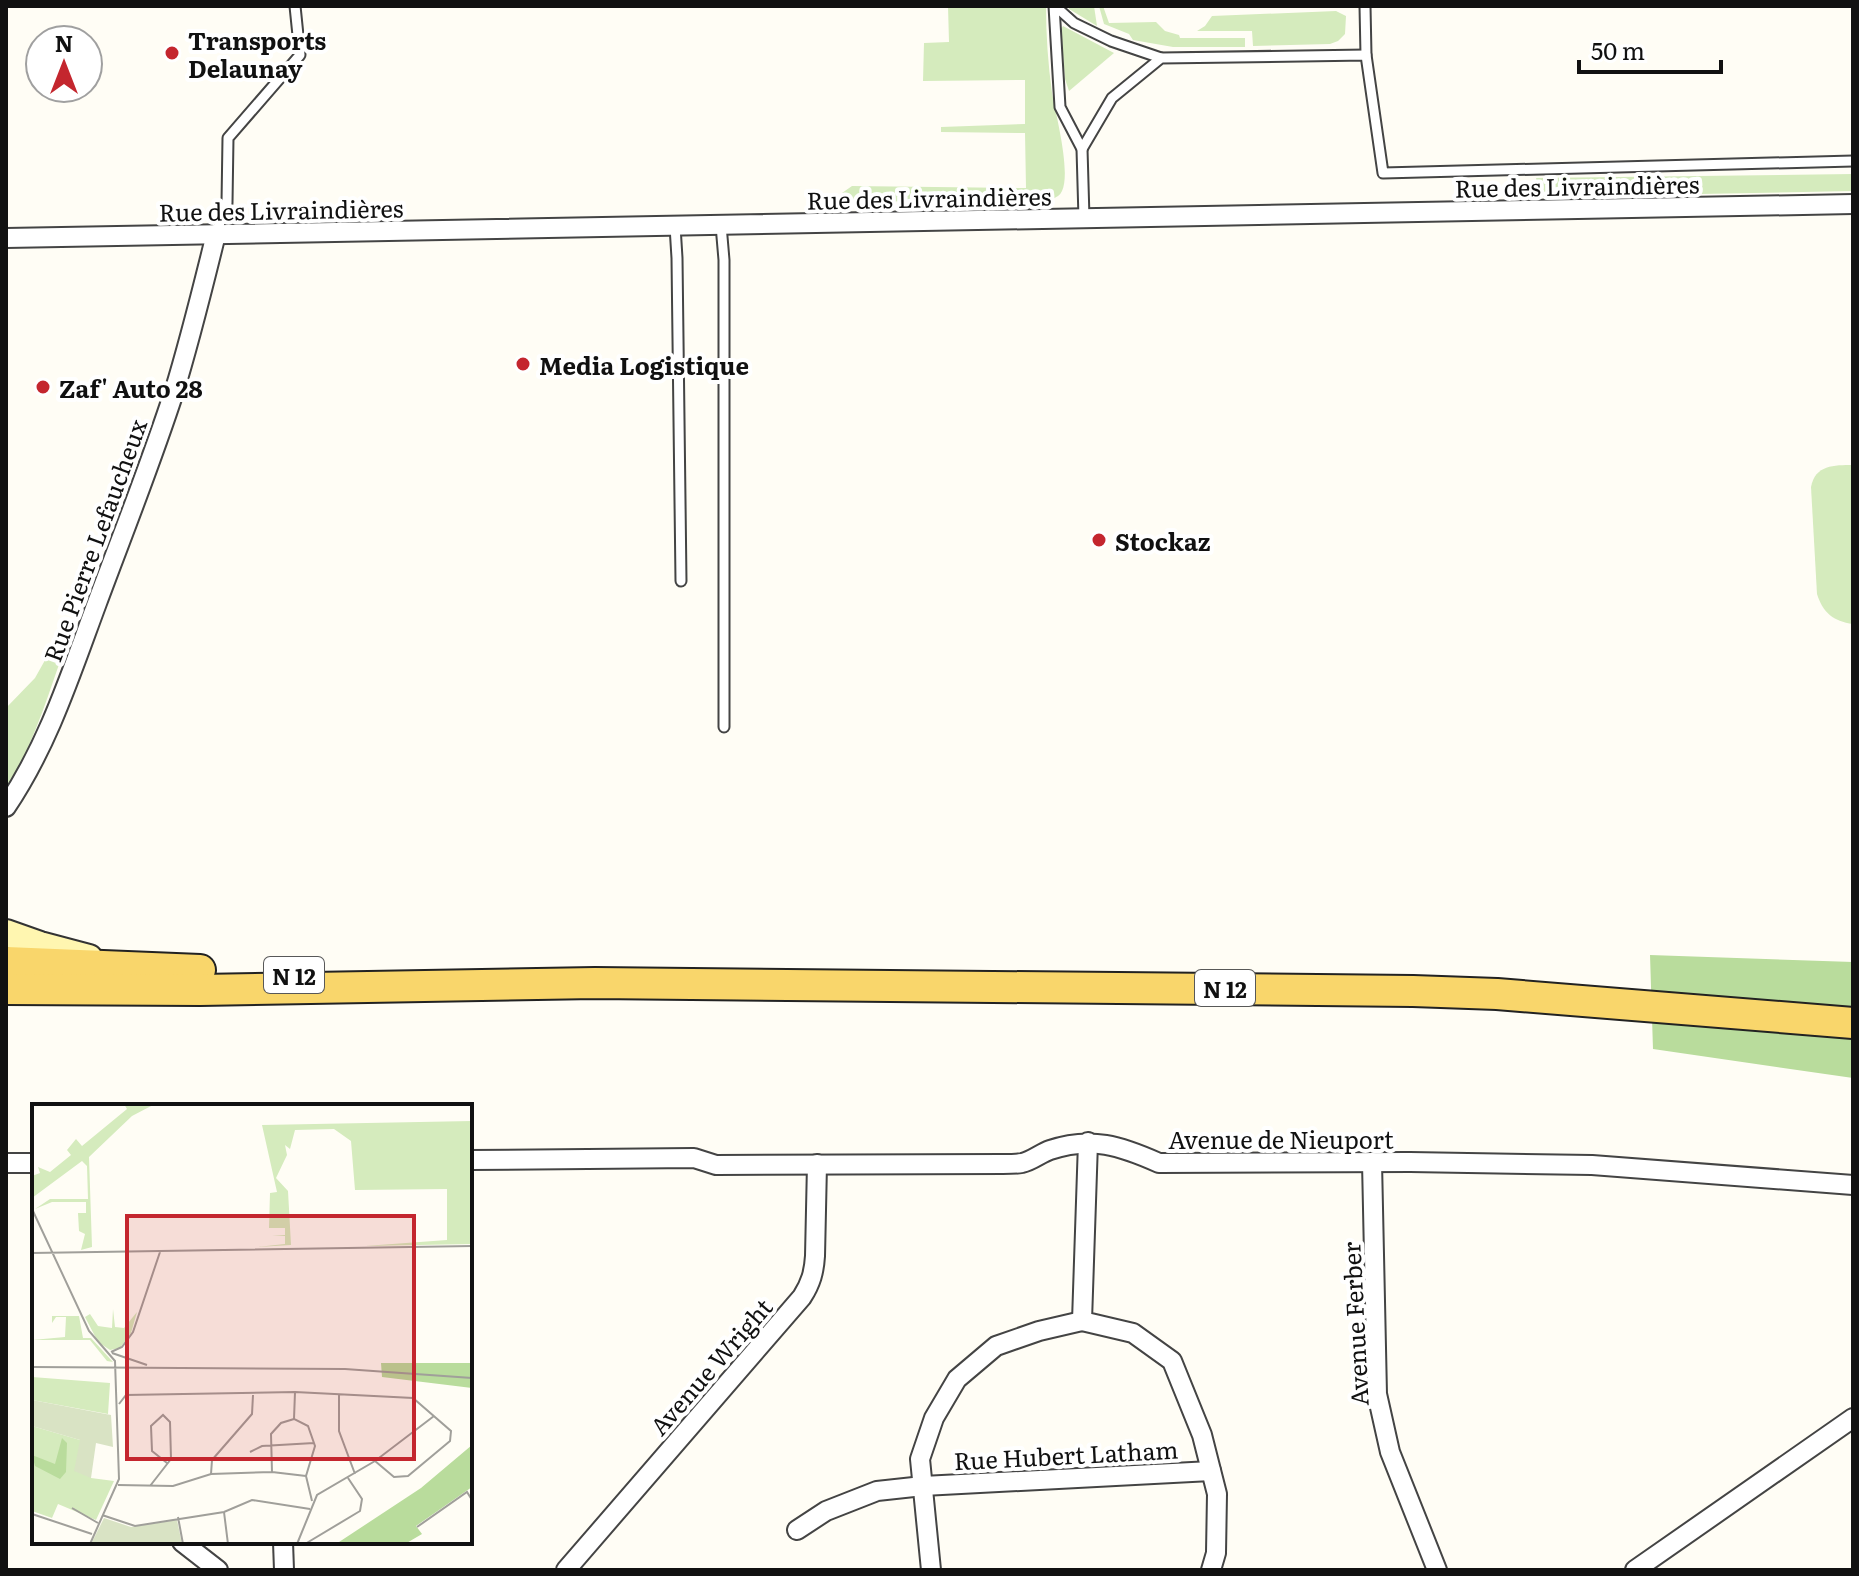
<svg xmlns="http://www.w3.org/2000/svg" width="1859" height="1576" font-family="Literata,serif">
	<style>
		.green { fill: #d5ebbd }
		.forest { fill: #b9dc9c }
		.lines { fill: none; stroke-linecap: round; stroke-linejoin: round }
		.service-casing { stroke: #444; stroke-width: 13 }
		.minor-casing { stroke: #444; stroke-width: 22 }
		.secondary-casing { stroke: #333; stroke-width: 30 }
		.primary-casing { stroke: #222; stroke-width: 34 }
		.service { stroke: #fff; stroke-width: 9 }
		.minor { stroke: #fff; stroke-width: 18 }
		.secondary { stroke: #fff6b0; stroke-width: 26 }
		.primary { stroke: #f9d66b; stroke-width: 30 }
		.poi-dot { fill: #c4262e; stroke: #fff; stroke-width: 3 }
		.labels { text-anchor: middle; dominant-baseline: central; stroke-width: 8; stroke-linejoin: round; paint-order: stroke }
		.shield { fill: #fff; stroke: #585858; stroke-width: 2 }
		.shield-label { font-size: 22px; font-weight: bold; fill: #111 }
		.poi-label { font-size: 24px; font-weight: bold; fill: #111; stroke: #fff; text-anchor: start }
		.street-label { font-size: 24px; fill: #111; stroke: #fff }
		.inset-road { fill: none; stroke: #a09f9a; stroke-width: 2 }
		.view { fill: #c4262e; fill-opacity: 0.15; stroke: #c4262e; stroke-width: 4 }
		.inset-edge { fill: none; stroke: #111; stroke-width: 4 }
	</style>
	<rect width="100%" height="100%" fill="#fffdf5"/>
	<g class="green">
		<path d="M948,6H1046C1046,35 1048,64 1052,93C1056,115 1071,172 1062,191C1058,200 1048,199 1040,200L1039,191H1028V200L842,202V193L852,186L1026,188L1025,133L941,132V127L1025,124V80L923,81L924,43L949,42Z"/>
		<polygon points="1069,6 1094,6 1097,26 1069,9"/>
		<polygon points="1099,6 1103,6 1109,23 1156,22 1165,31 1179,35 1180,38 1245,38 1245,47 1173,47 1133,40 1129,34 1104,24"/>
		<polygon points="1336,11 1346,16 1345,34 1338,41 1330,44 1253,46 1252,31 1197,31 1205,26 1212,16"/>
		<polygon points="1063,26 1114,53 1069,91 1065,79 1061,29"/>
		<polygon points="1853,174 1853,191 1542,197 1536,178"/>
		<path d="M1853,465V624C1833,621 1823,613 1817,594L1811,487C1815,465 1834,465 1853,465Z"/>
		<path d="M67,621L73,625C52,681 37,739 6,790V708L35,678Z"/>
	</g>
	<polygon class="forest" points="1650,955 1853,962 1853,1078 1653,1049"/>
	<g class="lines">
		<defs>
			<g id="service">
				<polyline points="1054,6 1060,107 1082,149 1084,218"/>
				<polyline points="1055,6 1074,23 1111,41 1161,58"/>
				<polyline points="1365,6 1366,55"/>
				<polyline points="1082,149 1112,98 1161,58 1366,55 1383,173 1853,161"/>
				<polyline points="721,225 724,260 724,727"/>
				<polyline points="675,226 677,258 681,581"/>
				<polyline points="216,234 227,203 228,138 300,55 295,6"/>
			</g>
			<g id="minor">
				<polyline points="6,238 1853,204"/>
				<path d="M6,807C48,745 71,673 97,603C123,533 151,463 174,392C190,340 203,287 216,234"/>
				<polyline points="1088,1142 1082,1321 1133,1333 1172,1361 1202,1435 1217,1494 1216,1553 1211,1570"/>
				<path d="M470,1160L694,1158L716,1165L1003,1164C1009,1164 1016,1164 1022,1163C1032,1161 1041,1153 1050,1150C1091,1136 1121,1146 1159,1163L1410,1162L1592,1165L1853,1185"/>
				<polyline points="1372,1162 1377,1394 1390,1452 1437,1570"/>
				<polyline points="6,1163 34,1163"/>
				<polyline points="797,1530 826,1511 877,1491 923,1486 1211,1471"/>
				<polyline points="182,1542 218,1570"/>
				<polyline points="283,1542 284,1570"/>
				<path d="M566,1570L802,1297C811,1283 814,1272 815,1256L817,1164"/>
				<polyline points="931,1570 920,1459 934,1418 957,1379 996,1346 1039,1331 1082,1321"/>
				<polyline points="1635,1570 1853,1418"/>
			</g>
			<polyline id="secondary" points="6,933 40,945 89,958"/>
			<g id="primary">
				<polyline points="6,962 200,970"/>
				<polyline points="6,989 200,990 595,983 1413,991 1497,994 1853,1023"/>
			</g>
		</defs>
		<use href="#service" class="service-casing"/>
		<use href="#minor" class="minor-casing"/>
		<use href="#secondary" class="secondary-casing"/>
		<use href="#primary" class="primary-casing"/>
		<use href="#service" class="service"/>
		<use href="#minor" class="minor"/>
		<use href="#secondary" class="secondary"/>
		<use href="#primary" class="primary"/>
	</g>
	<g class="poi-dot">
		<circle cx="172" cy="53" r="8"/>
		<circle cx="523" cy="364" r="8"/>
		<circle cx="43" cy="387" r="8"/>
		<circle cx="1099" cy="540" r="8"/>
	</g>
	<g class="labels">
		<g class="shield">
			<rect x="264" y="957" width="60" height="36" rx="6"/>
			<rect x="1195" y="970" width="60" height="36" rx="6"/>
		</g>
		<g class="shield-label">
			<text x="294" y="975">N 12</text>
			<text x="1225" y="988">N 12</text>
		</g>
		<g class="poi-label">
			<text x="188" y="39">Transports<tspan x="188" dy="28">Delaunay</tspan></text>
			<text x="539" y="364">Media Logistique</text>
			<text x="59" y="387">Zaf' Auto 28</text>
			<text x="1115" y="540">Stockaz</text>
		</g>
		<g class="street-label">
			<text transform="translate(1577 185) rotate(-1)">Rue des Livraindières</text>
			<text transform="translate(929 197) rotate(-1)">Rue des Livraindières</text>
			<text transform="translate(281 209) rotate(-1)">Rue des Livraindières</text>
			<text transform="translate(94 540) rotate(-70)">Rue Pierre Lefaucheux</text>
			<text x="1281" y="1138">Avenue de Nieuport</text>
			<text transform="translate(1354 1324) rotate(-93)">Avenue Ferber</text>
			<text transform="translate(710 1366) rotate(-49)">Avenue Wright</text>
			<text transform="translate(1066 1454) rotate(-3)">Rue Hubert Latham</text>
		</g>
	</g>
	<g transform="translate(32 1104)">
		<rect width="440" height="440" fill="#fffdf5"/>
		<path d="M92,0H136L121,1L100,12L57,53L60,143L49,146L53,130L47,127L46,109H54V98H20L3,105L18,95H56L55,62L50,57L0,94V72L8,69L6,63L18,68L39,51L35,46L44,35L50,42L95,5ZM440,17V140L333,142L415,136V85L323,86L319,37L302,25L263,26L258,45L253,41L255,51L244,74L256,87L259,141L225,143L253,140V132H240L253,131V124H237L238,89L245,88L230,21ZM81,205L83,223L92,224L105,208L99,229L88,244L78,246L66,238L53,213L58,210L66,222L80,224ZM20,212H47L51,234H59L81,258L75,257L58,236H0L33,233L34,213H24L20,219ZM0,273L78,279L76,310L0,296ZM0,322L48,336L59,374L82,377L64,416L26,400L20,414L0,407Z" fill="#d5ebbd"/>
		<path d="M349,259H440V284L350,273ZM30,334L35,339L34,368L28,375L3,362L0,351L23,360ZM440,341V383L384,422L390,430L373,440H304L389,384Z" fill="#b9dc9c"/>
		<path d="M0,296L79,311L81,343L64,339L59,374L42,367L48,336L0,322ZM72,414L99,423L145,416L150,440H59Z" fill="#d9e3c4"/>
		<path class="inset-road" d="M0,105L57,227L83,257L87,375L58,440M0,149L440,142M79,248L90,243L101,228L128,148M80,249L115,261M0,263L313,265L440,274M263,288L262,315L276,322L283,342L274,372L280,397M307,291V327L323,370M87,300L94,291L263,288L381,294L419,327L418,337L376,372L362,373L343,357M218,348L230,342L282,339M240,368L274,372M179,370L180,356L220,310L221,291M86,381L141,382L179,370L240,368L239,330L249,319L262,315M118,382L139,355L138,318L131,311L119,322L120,347L135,359M40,404L66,419M192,408L196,440M0,410L60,430M70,411L103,422L192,408L220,396L278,405M146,413L151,440M385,423L435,388L440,396M265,440L285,391L343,357L402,312M273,440L328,407L330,395L316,374"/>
		<path class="view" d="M95,112H382V355H95Z"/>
		<rect width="440" height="440" class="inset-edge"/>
	</g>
	<rect width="1859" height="1576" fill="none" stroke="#111111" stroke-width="16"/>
	<g transform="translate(64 64)"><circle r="38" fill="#ffffff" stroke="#a0a0a0" stroke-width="2"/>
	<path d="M0-6L14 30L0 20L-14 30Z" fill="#c4262e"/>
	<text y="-12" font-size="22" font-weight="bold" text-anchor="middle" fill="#111111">N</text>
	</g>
	<path d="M1579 60v12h142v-12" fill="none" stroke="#111111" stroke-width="4"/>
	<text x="1591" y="60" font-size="24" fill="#111111" stroke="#ffffff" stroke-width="6" paint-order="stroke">50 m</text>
</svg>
